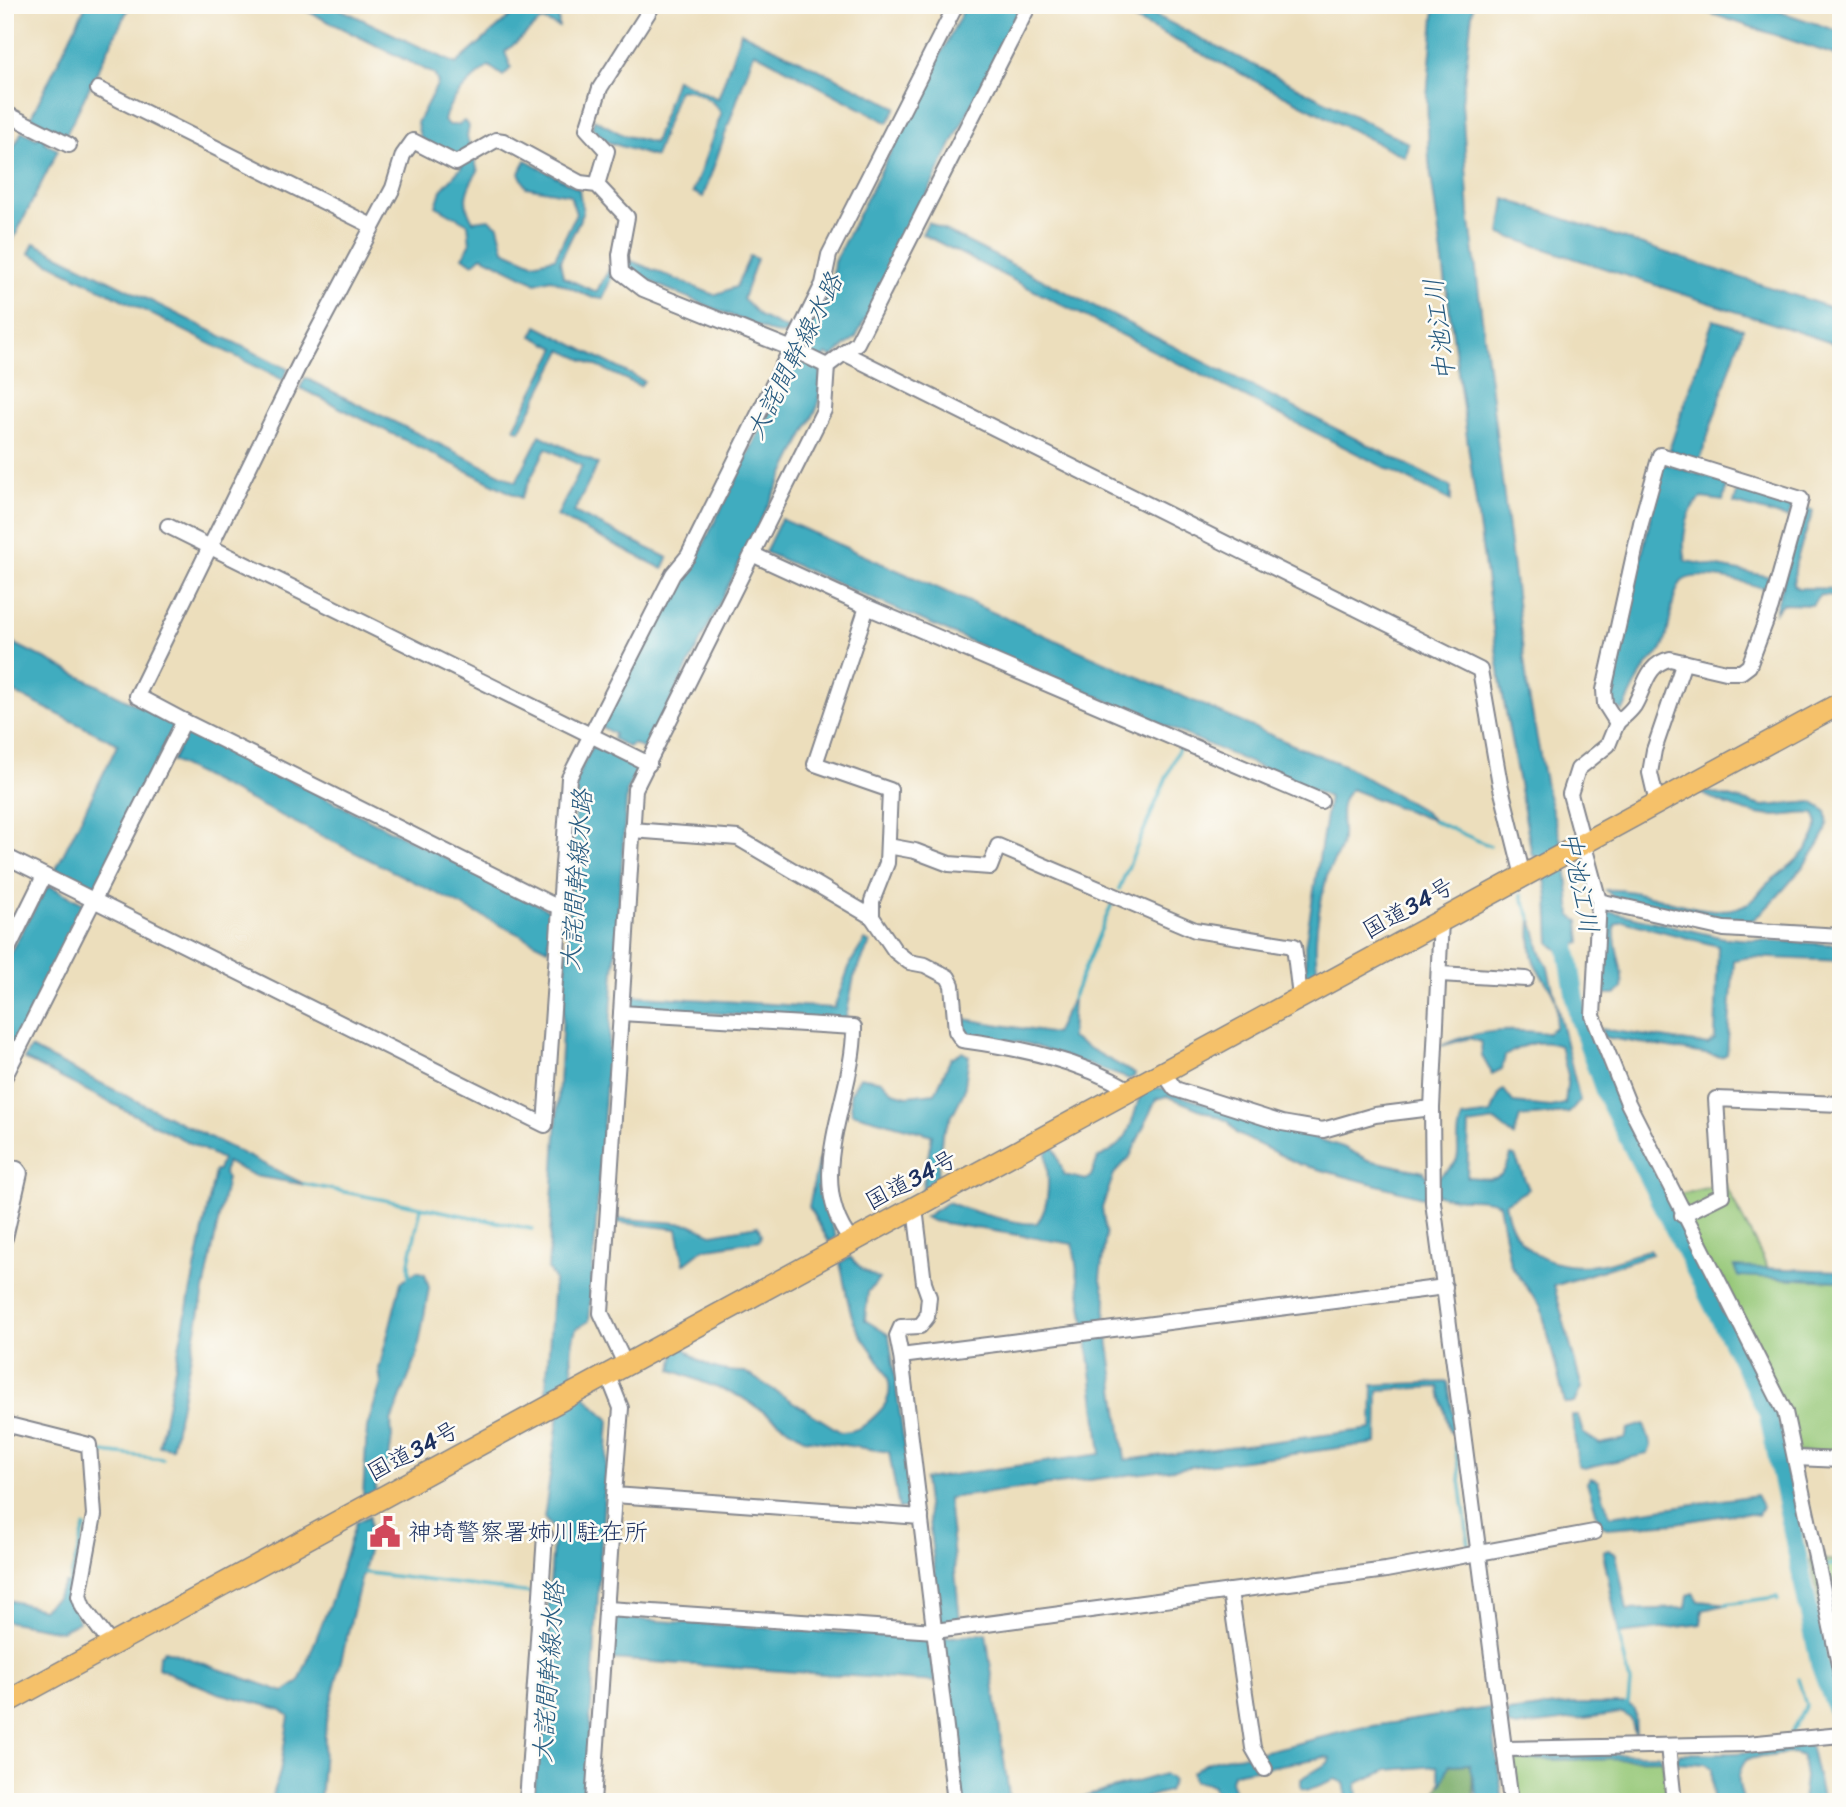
<svg xmlns="http://www.w3.org/2000/svg" width="1846" height="1807" font-family="Sriracha,'Klee One',sans-serif">
	<style>
		.green { fill: #96c878; stroke: #587c6b; stroke-width: 2 }
		.forest { fill: #78ac68; stroke: #4a6e63; stroke-width: 2 }
		.water { fill: #40acbf; stroke: #2e6e8e; stroke-width: 2 }
		.lines { fill: none; stroke-linecap: round; stroke-linejoin: round }
		.stream { stroke: #40acbf; stroke-width: 3.5 }
		.river { stroke: #40acbf; stroke-width: 19 }
		.minor-casing { stroke: #84868d; stroke-width: 18 }
		.highway-casing { stroke: #84868d; stroke-width: 24 }
		.minor { stroke: #fff; stroke-width: 14 }
		.highway { stroke: #f5c16b; stroke-width: 21 }
		.labels { text-anchor: middle; dominant-baseline: central; stroke-width: 5; stroke-linejoin: round; paint-order: stroke }
		.street-label { font-size: 24px; fill: #1b2f5e; stroke: #fdfcf7 }
		.poi-label { font-size: 24px; fill: #1b2f5e; stroke: #fdfcf7; text-anchor: start }
		.water-label { font-size: 26px; font-style: italic; fill: #285b80; stroke: #fdfcf7 }
	</style>
	<rect width="100%" height="100%" fill="#fdfcf7"/>
	<filter id="ink" filterUnits="userSpaceOnUse"><feTurbulence type="fractalNoise" baseFrequency=".0143" numOctaves="2"/><feDisplacementMap in="SourceGraphic" scale="14" xChannelSelector="R" yChannelSelector="G"/><feConvolveMatrix kernelMatrix="1 2 1 2 8 2 1 2 1" color-interpolation-filters="sRGB"/></filter>
	<filter id="wash" filterUnits="userSpaceOnUse"><feTurbulence type="fractalNoise" baseFrequency=".00686" numOctaves="4" result="noise"/><feDisplacementMap in="SourceGraphic" scale="28" xChannelSelector="R" yChannelSelector="G"/><feGaussianBlur stdDeviation="1.57" result="paint"/><feColorMatrix in="noise" values="0 0 0 0 0 0 0 0 0 0 0 0 0 0 0 0 0 1.4 0 .05"/><feComposite in="paint" operator="in"/></filter>
	<g filter="url(#wash)">
		<rect width="100%" height="100%" fill="#ecdebc"/>
		<g class="green">
			<polygon points="1725,1184 1773,1278 1841,1281 1841,1453 1790,1452 1781,1411 1671,1196"/>
			<polygon points="1810,1559 1841,1561 1841,1616 1825,1625"/>
			<polygon points="1662,1759 1669,1802 1515,1802 1510,1760"/>
		</g>
		<polygon class="forest" points="1470,1764 1475,1802 1431,1802 1449,1765"/>
		<g class="water">
			<polygon points="86,5 130,5 66,135 51,127 44,142 58,150 5,256 5,165 22,131 37,139 45,124 31,117"/>
			<path d="M295,5H332L456,64L523,5H561L558,8L559,27L542,20L505,52L511,68L503,76L489,66C472,79 448,99 444,121L449,125H458L464,121L469,126L467,137L478,171C466,189 461,201 473,221L489,219L498,226L504,250L533,263L555,258L576,214L570,195L526,187L519,173L526,160L579,189L583,213L560,261L563,277L596,292L609,270L627,259L714,295L736,287L750,256L757,259L743,299L761,317L793,332L791,335L773,333L658,285L626,265L614,271L603,298H593L551,279L536,283L482,256L473,264L463,257L470,244L468,224L436,206L441,190L462,167L420,137L417,123L438,83L434,74Z"/>
			<polygon points="966,5 1021,5 856,337 832,357 826,354 818,369 821,371 818,406 646,750 633,744 628,747 613,739 614,734 602,727 672,586 693,566 795,358 800,360 808,346 804,341 832,284 834,262"/>
			<polygon points="1106,5 1135,5 1408,143 1405,157"/>
			<polygon points="1435,5 1473,5 1462,102 1469,213 1528,691 1547,792 1562,845 1541,859 1532,855 1501,685 1429,161 1427,97"/>
			<polygon points="1685,5 1760,5 1841,32 1841,57"/>
			<path d="M741,32L896,107L888,123L754,52L703,197L693,192L721,114C716,101 692,87 678,90L655,157L608,142L592,128L594,119L623,135L654,143L676,79L718,99Z"/>
			<polygon points="1505,199 1841,311 1841,346 1500,234"/>
			<polygon points="928,222 1451,487 1451,501 922,234"/>
			<polygon points="34,243 288,369 283,380 29,253"/>
			<polygon points="1713,320 1743,329 1700,460 1669,450"/>
			<polygon points="537,326 644,381 640,386 562,350 520,431 514,428 556,348 532,336"/>
			<polygon points="305,378 516,482 540,435 598,464 574,512 668,558 663,569 557,516 582,466 546,448 521,498 300,388"/>
			<path d="M1663,463L1727,483L1723,501L1702,498C1685,509 1681,543 1686,561L1772,577L1769,591C1753,583 1690,567 1680,584C1669,603 1672,627 1663,647C1660,655 1654,656 1649,663C1638,677 1631,695 1623,711L1615,706L1609,697Z"/>
			<polygon points="1739,486 1793,504 1788,518 1734,503"/>
			<polygon points="1804,506 1813,511 1796,562 1793,585 1798,588 1841,589 1841,596 1820,595 1812,605 1783,604 1775,612"/>
			<path d="M781,519L1300,748L1344,765L1422,810L1434,821L1351,789C1333,807 1346,825 1341,846C1338,857 1330,865 1327,876C1319,907 1312,942 1318,973L1306,979L1305,946L1329,797L765,552Z"/>
			<polygon points="5,639 175,724 93,891 54,873 118,744 5,688"/>
			<polygon points="188,729 551,911 548,949 172,761"/>
			<path d="M592,746L604,752L608,749L625,757L624,763L637,770L627,790L589,1321L576,1329C563,1371 578,1394 609,1419L585,1802L534,1801L554,1530L544,1518L559,1414L552,1395L546,1391L554,1279L548,1270L577,778Z"/>
			<path d="M1705,791L1763,806L1812,802L1826,811C1828,819 1828,829 1823,837C1814,855 1761,921 1744,924L1613,897L1606,890C1649,886 1714,929 1753,900C1758,895 1762,889 1767,884C1780,873 1798,862 1807,848C1814,838 1822,824 1814,814C1801,812 1787,816 1774,816C1748,815 1723,804 1699,792Z"/>
			<polygon points="1566,862 1571,916 1579,921 1581,943 1558,950 1550,943 1548,896 1544,874"/>
			<polygon points="48,885 86,905 5,1062 5,962"/>
			<path d="M1612,912L1724,938L1841,945V961L1750,957L1734,960L1727,1054L1722,1057L1604,1037L1601,1029L1708,1045L1715,1039L1718,946L1623,921L1615,925C1612,947 1625,967 1622,989L1615,994H1605L1599,986L1604,913Z"/>
			<path d="M1531,919C1540,934 1535,949 1547,964L1580,1101L1569,1113L1520,1117L1514,1136L1495,1121L1469,1125L1467,1177C1494,1179 1502,1184 1511,1155L1515,1156L1529,1189L1505,1203C1513,1252 1549,1270 1597,1265C1614,1263 1632,1254 1649,1250L1652,1254L1554,1286L1582,1388L1575,1403H1565L1541,1307L1510,1264L1499,1204C1478,1194 1453,1204 1434,1193L1422,1197L1299,1164L1237,1134L1228,1121L1167,1096L1156,1099L1130,1157L1114,1174L1102,1208L1106,1234L1100,1277L1106,1298L1105,1323L1085,1325L1073,1244L932,1221L925,1217L948,1202C966,1210 1020,1226 1037,1223C1052,1205 1048,1174 1046,1152L1054,1147L1064,1175L1086,1180L1091,1176L1098,1158C1131,1142 1130,1128 1140,1095C1154,1087 1160,1084 1174,1094L1343,1147L1368,1160L1424,1172L1429,1181C1475,1159 1449,1153 1462,1118L1491,1114L1500,1092L1504,1090L1514,1103L1550,1107L1565,1104L1568,1075L1560,1046C1541,1038 1521,1045 1505,1056L1502,1069L1492,1074L1482,1056L1481,1042L1470,1038L1441,1046C1475,1029 1510,1029 1547,1033L1555,1027C1561,990 1548,991 1535,964C1530,955 1530,930 1531,919Z"/>
			<polygon points="865,940 870,943 854,977 845,1022 627,1007 628,995 834,1008 851,962"/>
			<polygon points="1073,997 1071,1038 1135,1074 1134,1077 1129,1079 1029,1044 971,1034 962,1027 959,1018 1055,1034"/>
			<polygon points="30,1048 306,1185 255,1176 226,1162 224,1174 227,1178 172,1448 159,1446 215,1171 218,1171 222,1159 24,1059"/>
			<polygon points="962,1052 969,1056 964,1092 942,1135 937,1182 922,1190 932,1135 852,1113 850,1094 860,1077 882,1081 893,1092 907,1096 935,1093 951,1058"/>
			<polygon points="822,1160 824,1203 836,1237 829,1242 809,1207 818,1161"/>
			<polygon points="614,1218 690,1224 712,1234 758,1226 761,1234 760,1240 703,1249 684,1264 677,1229 613,1222"/>
			<path d="M850,1257L863,1270L879,1279L868,1292L865,1320L889,1335L913,1509H899L889,1452L805,1439L741,1397L672,1370L675,1351L684,1347C700,1366 720,1372 745,1372L841,1432C859,1431 865,1426 878,1413C911,1382 864,1349 854,1322C847,1304 845,1283 840,1263Z"/>
			<polygon points="1734,1267 1841,1271 1841,1281 1738,1276"/>
			<polygon points="417,1271 425,1274 429,1288 417,1356 391,1422 392,1438 387,1473 376,1484 375,1493 363,1496 367,1427 381,1384 379,1369 401,1282"/>
			<polygon points="1108,1338 1125,1460 1372,1429 1373,1385 1448,1382 1456,1431 1450,1432 1439,1387 1378,1390 1377,1443 948,1498 960,1621 941,1624 924,1479 1101,1454 1087,1339"/>
			<polygon points="1572,1416 1578,1416 1583,1433 1600,1444 1625,1439 1628,1429 1644,1424 1651,1446 1648,1454 1584,1468 1578,1466"/>
			<polygon points="1591,1478 1598,1481 1610,1516 1756,1495 1762,1506 1758,1515 1738,1513 1676,1523 1607,1528 1600,1525 1587,1482"/>
			<polygon points="369,1516 370,1543 326,1722 320,1802 271,1802 280,1772 289,1716 280,1709 218,1693 158,1668 159,1656 165,1650 284,1692 299,1682 332,1598 356,1522"/>
			<polygon points="1608,1550 1616,1554 1627,1610 1686,1608 1688,1595 1693,1593 1698,1601 1730,1604 1703,1610 1701,1624 1619,1634 1603,1552"/>
			<polygon points="65,1583 74,1585 72,1601 79,1622 61,1631 5,1621 5,1599 42,1609 56,1598"/>
			<polygon points="614,1618 928,1639 935,1682 612,1659"/>
			<polygon points="986,1633 1010,1802 963,1802 942,1638"/>
			<polygon points="1573,1704 1628,1704 1635,1709 1636,1738 1631,1719 1623,1713 1515,1727 1508,1725 1508,1712"/>
			<path d="M1490,1708L1503,1802H1479L1469,1764L1449,1765L1442,1784L1437,1766L1388,1770L1357,1783L1358,1802H1348L1344,1783L1335,1779L1308,1790L1301,1788V1779L1328,1763L1330,1758L1326,1757L1233,1773L1231,1780L1238,1802H1222L1212,1785L1194,1781L1192,1772C1209,1759 1236,1753 1257,1756L1262,1752L1360,1728Z"/>
			<path d="M1792,1743L1810,1744L1823,1802H1802L1805,1777L1802,1756L1793,1753L1747,1759C1735,1774 1738,1785 1744,1802H1713L1712,1769L1706,1764L1675,1762L1680,1753C1717,1753 1756,1756 1792,1743Z"/>
			<polygon points="1659,1754 1662,1759 1510,1760 1512,1756"/>
			<polygon points="1164,1774 1173,1780 1168,1791 1130,1802 1066,1802"/>
		</g>
		<g class="lines">
			<g class="stream">
				<polyline points="1434,821 1490,846"/>
				<polyline points="1119,889 1180,746"/>
				<polyline points="1521,895 1531,919"/>
				<polyline points="1072,999 1113,901"/>
				<polyline points="840,1079 846,1038"/>
				<polyline points="822,1164 827,1141"/>
				<polyline points="304,1184 532,1229"/>
				<polyline points="409,1280 409,1262 421,1208"/>
				<polyline points="1455,1444 1469,1545"/>
				<polyline points="98,1476 103,1452 163,1459"/>
				<polyline points="1821,1566 1840,1564"/>
				<polyline points="360,1572 532,1593"/>
				<polyline points="68,1587 85,1527"/>
				<polyline points="1725,1604 1777,1597 1778,1600"/>
				<polyline points="1619,1634 1630,1683 1628,1704 1625,1705"/>
				<polyline points="1790,1735 1806,1705 1798,1679"/>
			</g>
			<polyline class="river" points="1563,923 1578,1015 1606,1095 1768,1413 1820,1665 1841,1722"/>
		</g>
	</g>
	<g filter="url(#ink)">
		<g class="lines">
			<defs>
				<g id="minor">
					<polyline points="98,89 372,226"/>
					<polyline points="5,113 69,145"/>
					<polyline points="597,185 607,151 587,129 600,88 653,5"/>
					<polyline points="844,353 1480,670 1500,784 1523,876"/>
					<path d="M1660,455L1801,499L1771,607L1749,666L1741,672H1726L1670,659C1646,664 1645,688 1634,706C1629,713 1623,717 1617,723L1605,704L1604,690L1641,523Z"/>
					<polyline points="168,526 649,764"/>
					<polyline points="754,555 867,607 815,764 890,790 887,863 872,901 872,917"/>
					<polyline points="867,607 1321,801"/>
					<polyline points="184,721 551,904 561,906"/>
					<polyline points="1617,723 1608,745 1578,769 1570,794 1599,901 1593,1016 1628,1103 1785,1412 1841,1674"/>
					<polyline points="1657,803 1650,773 1654,750 1684,662"/>
					<path d="M632,830L738,838L872,917L895,951L909,962L925,965L948,977L952,985L956,1031L962,1040C1020,1048 1079,1060 1130,1090"/>
					<polyline points="888,846 915,851 949,864 990,867 998,846 1195,930 1294,946 1300,997"/>
					<polyline points="5,856 545,1125 569,778 673,574 688,556 823,284 829,255 956,5"/>
					<polyline points="1599,901 1724,929 1841,936"/>
					<polyline points="1441,920 1432,1108 1433,1202 1511,1802"/>
					<polyline points="5,955 44,876"/>
					<polyline points="1440,974 1526,979"/>
					<polyline points="621,1013 601,1313 626,1366"/>
					<polyline points="1163,1072 1175,1089 1282,1123 1323,1130 1375,1115 1432,1108"/>
					<polyline points="5,1076 184,721 137,696 299,365 393,188 403,155 413,141 456,163 496,140 503,141 580,183 597,185 627,217 620,255 621,272 643,289 792,349 827,366"/>
					<polyline points="5,1166 17,1169 20,1173 5,1238"/>
					<polyline points="1682,1215 1722,1195 1716,1099 1841,1104"/>
					<path d="M852,1242C801,1178 855,1097 854,1027L621,1013L635,789L824,410L827,366L857,343L1029,5"/>
					<polyline points="901,1356 897,1336 901,1327 920,1326 927,1317 929,1297 924,1283 915,1208"/>
					<polyline points="603,1378 611,1383 621,1408 614,1495 921,1517"/>
					<polyline points="5,1424 89,1445 94,1515 79,1596 83,1607 110,1643"/>
					<polyline points="1796,1458 1841,1460"/>
					<polyline points="1230,1591 1253,1748 1265,1769"/>
					<polyline points="608,1609 935,1631 1386,1570 1594,1532"/>
					<polyline points="1668,1746 1674,1802"/>
					<polyline points="1504,1749 1747,1744 1841,1735"/>
					<polyline points="527,1802 545,1535"/>
					<polyline points="593,1802 614,1495"/>
					<polyline points="955,1802 901,1356 1445,1287"/>
				</g>
				<polyline id="highway" points="5,1703 1841,703"/>
			</defs>
			<use href="#minor" class="minor-casing"/>
			<use href="#highway" class="highway-casing"/>
			<use href="#minor" class="minor"/>
			<use href="#highway" class="highway"/>
		</g>
	</g>
	<defs>
		<symbol id="civic-bare" viewBox="-9 -9 18 18"><path d="M-.6-6.5H3V-4.5H.6V-3L4-1V1h2V6H-6V1h2V-1L-.6-3ZM-1.2 2.5V6h2.4V2.5Z" fill="#d1495b" stroke="#fdfcf7" stroke-width="2.5" paint-order="stroke"/></symbol>
	</defs>
	<g fill-rule="evenodd">
		<use href="#civic-bare" x="363" y="1510" width="44" height="44"/>
	</g>
	<g class="labels">
		<g class="street-label">
			<text transform="translate(1408 908) rotate(-29)">国道34号</text>
			<text transform="translate(911 1180) rotate(-28)">国道34号</text>
			<text transform="translate(413 1451) rotate(-28)">国道34号</text>
		</g>
		<g class="poi-label">
			<text x="408" y="1532">神埼警察署姉川駐在所</text>
		</g>
		<g class="water-label">
			<text transform="translate(1439 330) rotate(-97)">中池江川</text>
			<text transform="translate(794 356) rotate(-63)">大詫間幹線水路</text>
			<text transform="translate(576 880) rotate(-86)">大詫間幹線水路</text>
			<text transform="translate(1580 882) rotate(79)">中池江川</text>
			<text transform="translate(548 1672) rotate(-86)">大詫間幹線水路</text>
		</g>
	</g>
	<rect width="1846" height="1807" fill="none" stroke="#fdfcf7" stroke-width="28"/>
</svg>
